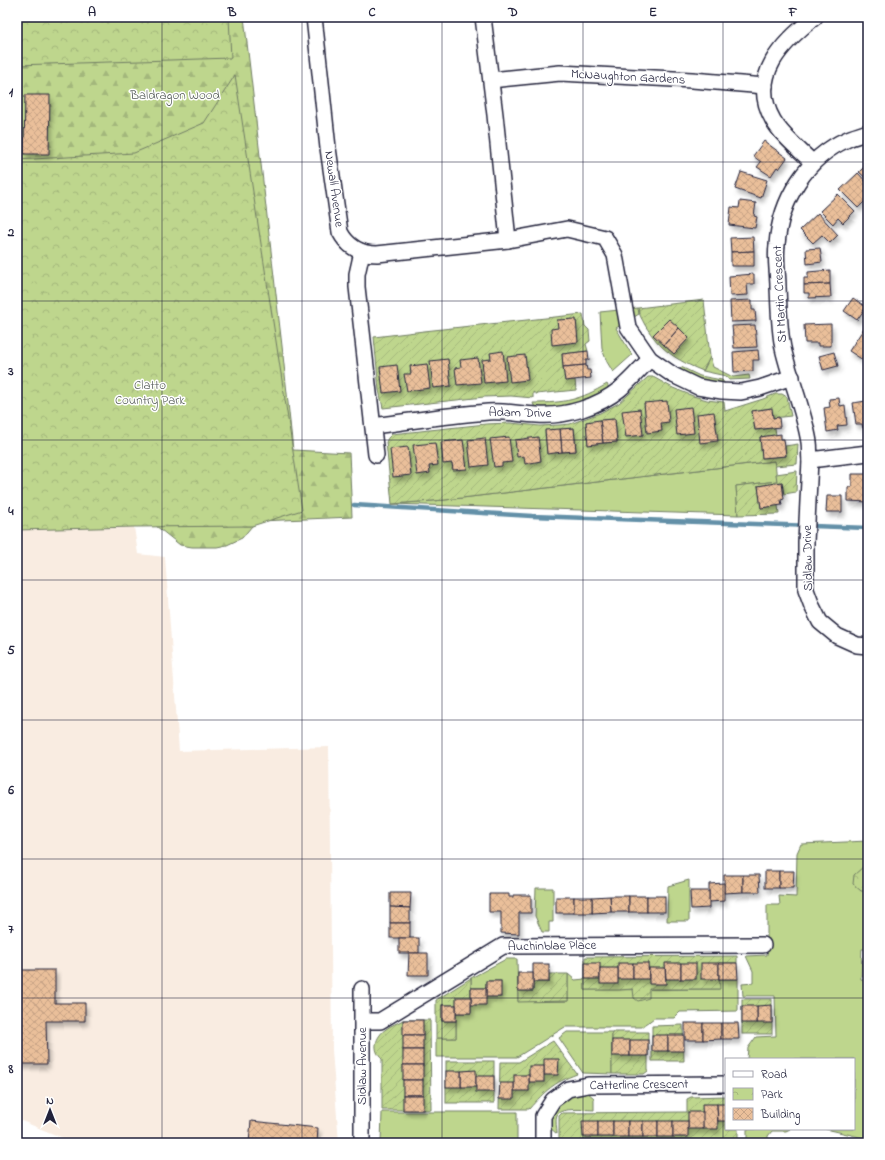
<svg xmlns="http://www.w3.org/2000/svg" width="885" height="1160" font-family="'Indie Flower',sans-serif">
	<style>
		.built { fill: #f9ece1 }
		.grass { fill: #bed68d; stroke: #707c64 }
		.forest { fill: url(#forest-firs); stroke: #707c64 }
		.park { fill: url(#park-crowns); stroke: #707c64 }
		.garden { fill: url(#garden-furrows); stroke: #707c64; fill-rule: evenodd }
		.lines { fill: none; stroke-linecap: round; stroke-linejoin: round }
		.stream { stroke: #6390a8; stroke-width: 4.5 }
		.building { fill: url(#building-cross-hatch); stroke: #22223b; filter: url(#shadow) }
		.minor-casing { stroke: #22223b; stroke-width: 18 }
		.minor { stroke: #fff; stroke-width: 15 }
		.grid { fill: none; stroke: #22223b; stroke-width: 1; stroke-opacity: 0.55 }
		.labels { text-anchor: middle; dominant-baseline: central; stroke-width: 3; stroke-linejoin: round; paint-order: stroke }
		.street-label { font-size: 13px; fill: #22223b; stroke: #fff }
		.park-label { font-size: 13px; fill: #515854; stroke: #fff }
		.neatline { fill: none; stroke: #22223b; stroke-width: 1.5 }
		.grid-label { font-size: 13px; text-anchor: middle; font-weight: bold; fill: #22223b }
	</style>
	<defs>
		<pattern id="forest-firs" width="22" height="20" patternUnits="userSpaceOnUse"><rect width="22" height="20" fill="#bed68d"/><path d="M5 1l3.5 6h-7zM16 11l3.5 6h-7z" fill="#a3b77b"/></pattern>
		<pattern id="park-crowns" width="20" height="18" patternUnits="userSpaceOnUse"><rect width="20" height="18" fill="#bed68d"/><path d="M2 6a3 3 0 1 1 6 0M12 15a3 3 0 1 1 6 0" fill="none" stroke="#a3b77b"/></pattern>
		<pattern id="garden-furrows" width="10" height="10" patternUnits="userSpaceOnUse"><rect width="10" height="10" fill="#bed68d"/><path d="M-1 1l2-2M0 10L10 0M9 11l2-2" fill="none" stroke="#a3b77b"/></pattern>
		<pattern id="building-cross-hatch" width="8" height="8" patternUnits="userSpaceOnUse"><rect width="8" height="8" fill="#eabf9a"/><path d="M0 0l8 8M0 8l8-8" fill="none" stroke="#c8a486"/></pattern>
		<filter id="shadow"><feDropShadow dx="2.5" dy="4.5" stdDeviation="2" flood-color="#0004"/></filter>
	</defs>
	<rect width="100%" height="100%" fill="#fff"/>
	<filter id="ink" filterUnits="userSpaceOnUse"><feTurbulence type="fractalNoise" baseFrequency=".025" numOctaves="2"/><feDisplacementMap in="SourceGraphic" scale="8" xChannelSelector="R" yChannelSelector="G"/><feConvolveMatrix kernelMatrix="1 2 1 2 8 2 1 2 1" color-interpolation-filters="sRGB"/></filter>
	<g filter="url(#ink)">
		<polygon class="built" points="134,527 138,554 165,557 179,751 329,747 332,1050 339,1143 75,1143 17,1119 17,530"/>
		<g class="grass">
			<polygon points="638,308 639,314 616,328 632,355 613,372 607,362 602,349 600,312"/>
			<polygon points="710,357 713,367 733,377 749,375 750,379 729,380 726,376 703,371"/>
			<polygon points="681,367 700,376 722,380 726,385 699,380 680,371"/>
			<path d="M607,384L609,388C592,398 574,406 554,408C548,409 541,408 535,408L533,403C565,403 580,400 607,384Z"/>
			<polygon points="775,461 777,481 736,486 738,515 392,504 445,500"/>
			<polygon points="868,841 868,949 862,949 861,979 868,983 868,1139 826,1129 854,1129 854,1059 747,1059 748,1048 756,1037 776,1036 775,996 743,996 742,984 753,983 753,971 746,956 767,955 767,905 780,905 779,896 796,897 797,853 801,844"/>
			<polygon points="689,880 689,921 667,921 668,886"/>
			<polygon points="536,888 553,888 553,922 549,922 549,932 542,932 535,916"/>
			<polygon points="506,959 517,959 518,1001 568,1001 568,974 575,980 585,979 585,990 719,989 719,979 738,979 738,1011 680,1012 674,1018 654,1018 642,1027 565,1027 517,1057 436,1057 436,1038 456,1038 456,1013 471,1013 471,1005 486,997 500,997 501,981 486,981 486,988 471,988 471,978"/>
			<polygon points="567,1032 612,1032 612,1074 583,1073 559,1038"/>
			<path d="M587,1092L594,1098V1110C587,1110 560,1107 557,1115C555,1120 557,1129 557,1134L549,1127C550,1122 551,1116 553,1111C560,1098 573,1093 587,1092Z"/>
			<polygon points="382,1112 517,1112 517,1143 381,1143"/>
			<polygon points="747,1129 790,1129 786,1131 772,1131 768,1136 768,1143 759,1143 758,1141 747,1142"/>
		</g>
		<polygon class="forest" points="17,17 244,17 282,346 293,450 349,453 352,517 260,521 252,526 242,538 227,545 217,547 192,547 180,545 156,526 17,167"/>
		<g class="park">
			<polygon points="17,17 229,17 231,58 17,65"/>
			<polygon points="235,75 302,510 252,526 134,527 17,530 17,160 134,153 204,123"/>
			<polygon points="863,867 868,867 868,891 861,891 853,884 854,875"/>
		</g>
		<g class="garden">
			<path d="M704,300L710,357L703,371C676,360 660,350 645,325C642,319 639,315 638,308ZM669,319L689,338L674,354L653,335Z"/>
			<polygon points="583,314 585,326 589,330 590,341 586,344 588,351 562,354 565,381 575,380 576,390 536,394 533,392 533,398 511,396 484,397 383,408 379,390 374,337 424,331"/>
			<path d="M648,377H653L673,388L693,396L707,400L724,402L725,411L763,399L775,394H782L787,397L791,416L773,418L771,408L752,411L755,430L775,428L776,435L760,437L762,458L786,456L785,446L798,444L797,464L775,466L774,461L445,500L392,504L386,442L388,438L392,434L486,424L510,423L540,426L559,425L570,424L600,413L619,403ZM615,419L617,442L588,444L586,422ZM574,428L576,451L547,453L545,431Z"/>
			<polygon points="797,471 796,492 784,494 782,482 758,486 761,508 778,505 779,514 738,515 736,486 777,481 776,474"/>
			<polygon points="737,956 737,963 719,963 720,989 649,989 649,998 638,1001 634,998 633,989 619,990 585,990 585,957"/>
			<polygon points="549,974 568,974 568,1001 518,1002 518,991 533,991 533,982 549,982"/>
			<polygon points="471,978 471,997 456,1005 442,1005 442,1021 456,1021 456,1038 436,1038 436,1000"/>
			<rect x="742" y="999" width="30" height="35"/>
			<path d="M403,1020H430L431,1110H382V1059C372,1050 375,1037 386,1029C391,1025 398,1023 403,1020Z"/>
			<polygon points="683,1025 684,1061 652,1061 652,1026"/>
			<polygon points="612,1032 648,1032 648,1071 644,1074 612,1074"/>
			<path d="M553,1041L577,1074C553,1083 546,1090 529,1109H499L500,1062H519Z"/>
			<rect x="446" y="1061" width="48" height="42"/>
			<polygon points="726,1096 726,1129 738,1129 738,1143 559,1143 559,1116 562,1113 687,1112 687,1099 691,1097"/>
		</g>
		<g class="lines">
			<polyline class="stream" points="354,505 532,516 868,528"/>
		</g>
		<g class="building">
			<polygon points="25,95 50,95 49,154 24,154"/>
			<polygon points="764,141 787,158 779,169 777,167 771,176 757,167 761,162 753,156"/>
			<polygon points="868,163 868,180 859,172"/>
			<polygon points="741,172 767,180 761,198 735,189"/>
			<polygon points="858,173 868,184 868,188 865,191 868,194 868,198 858,208 840,190"/>
			<polygon points="838,194 855,211 843,223 838,218 833,224 820,211"/>
			<polygon points="740,201 756,203 754,216 757,217 755,228 729,225 731,207 739,208"/>
			<polygon points="818,213 838,235 830,243 822,235 813,243 800,230"/>
			<polygon points="753,237 754,251 731,252 730,238"/>
			<polygon points="820,248 822,262 807,264 806,249"/>
			<polygon points="754,251 754,266 731,266 731,252"/>
			<polygon points="830,270 830,284 804,285 804,278 808,278 808,272"/>
			<polygon points="754,274 754,284 747,284 748,295 730,296 729,276"/>
			<polygon points="830,284 831,297 809,298 809,293 804,293 804,285"/>
			<polygon points="853,298 866,307 857,320 844,311"/>
			<polygon points="752,300 752,310 755,310 756,321 731,322 730,301"/>
			<polygon points="576,319 578,342 552,345 551,329 558,328 557,320"/>
			<polygon points="669,319 679,328 664,345 653,335"/>
			<polygon points="831,324 831,346 818,346 818,343 805,343 804,325"/>
			<polygon points="755,325 757,347 734,348 732,326"/>
			<polygon points="679,328 689,338 674,354 664,345"/>
			<polygon points="864,328 868,331 868,353 863,360 849,351"/>
			<polygon points="758,350 759,360 753,360 753,371 734,372 733,352"/>
			<polygon points="503,351 506,381 484,383 482,360 491,359 490,353"/>
			<polygon points="588,351 589,360 586,360 586,365 563,367 562,354"/>
			<polygon points="834,352 838,366 823,370 819,356"/>
			<polygon points="525,355 528,380 510,382 507,357"/>
			<polygon points="478,358 481,383 457,385 455,368 461,367 460,360"/>
			<polygon points="448,359 451,386 433,388 430,361"/>
			<polygon points="427,364 430,388 407,391 404,374 411,374 410,366"/>
			<polygon points="397,365 400,391 383,393 380,367"/>
			<polygon points="586,365 587,370 590,370 591,378 565,381 563,367"/>
			<polygon points="839,398 840,406 845,405 847,425 837,426 838,430 827,432 824,408 830,407 829,399"/>
			<polygon points="667,401 669,422 661,423 662,431 647,433 644,403"/>
			<polygon points="866,401 868,427 863,428 862,424 856,424 853,403"/>
			<polygon points="691,407 694,433 677,435 674,409"/>
			<polygon points="772,408 773,418 779,417 780,427 755,430 752,411"/>
			<polygon points="640,409 643,435 626,437 622,411"/>
			<polygon points="714,412 718,441 700,443 697,414"/>
			<polygon points="615,419 617,442 603,443 600,420"/>
			<polygon points="600,420 603,443 588,445 586,422"/>
			<polygon points="574,428 576,451 562,452 560,429"/>
			<polygon points="560,429 562,452 547,454 545,430"/>
			<polygon points="781,434 781,439 784,439 786,456 762,458 760,437"/>
			<polygon points="509,437 512,462 502,463 502,466 494,467 490,439"/>
			<polygon points="538,437 541,461 525,464 524,456 517,457 515,440"/>
			<polygon points="485,438 488,465 471,467 468,440"/>
			<polygon points="463,440 467,469 453,470 452,463 443,464 441,442"/>
			<polygon points="435,443 438,465 429,466 430,473 417,475 413,445"/>
			<polygon points="408,447 411,475 393,477 390,449"/>
			<polygon points="852,474 868,474 868,502 848,501 848,487 852,487"/>
			<polygon points="782,482 784,499 781,500 782,505 761,508 758,486"/>
			<polygon points="827,496 842,496 842,512 826,512"/>
			<rect x="765" y="871" width="14" height="17"/>
			<polygon points="779,871 794,871 793,888 779,888"/>
			<polygon points="724,875 743,875 743,892 724,893"/>
			<polygon points="743,875 759,875 760,892 743,892"/>
			<polygon points="724,883 724,901 709,902 709,884"/>
			<polygon points="690,891 709,891 709,908 691,909"/>
			<polygon points="390,893 411,893 410,908 390,907"/>
			<polygon points="489,894 509,894 509,897 513,897 513,895 531,895 531,913 519,913 519,934 501,933 501,912 489,912"/>
			<polygon points="610,896 629,896 629,912 611,912"/>
			<polygon points="610,896 611,912 592,913 592,897"/>
			<rect x="629" y="896" width="18" height="16"/>
			<rect x="647" y="896" width="18" height="16"/>
			<rect x="556" y="897" width="18" height="16"/>
			<rect x="574" y="897" width="18" height="16"/>
			<polygon points="390,907 410,908 410,923 390,923"/>
			<rect x="390" y="923" width="20" height="15"/>
			<rect x="399" y="938" width="20" height="15"/>
			<polygon points="409,953 428,953 428,975 408,975"/>
			<rect x="863" y="960" width="5" height="16"/>
			<rect x="585" y="963" width="15" height="16"/>
			<rect x="618" y="963" width="15" height="16"/>
			<polygon points="633,963 648,963 649,979 633,979"/>
			<polygon points="665,963 681,963 681,979 666,979"/>
			<rect x="681" y="963" width="15" height="16"/>
			<rect x="701" y="963" width="18" height="16"/>
			<polygon points="719,963 737,963 738,979 719,979"/>
			<rect x="533" y="964" width="16" height="18"/>
			<rect x="600" y="968" width="18" height="16"/>
			<polygon points="649,968 665,968 666,984 649,984"/>
			<polygon points="17,970 55,970 55,1003 85,1003 85,1021 46,1021 47,1064 18,1064"/>
			<rect x="518" y="973" width="15" height="18"/>
			<rect x="486" y="981" width="15" height="16"/>
			<rect x="471" y="988" width="15" height="17"/>
			<rect x="456" y="997" width="15" height="16"/>
			<rect x="442" y="1005" width="14" height="16"/>
			<polygon points="772,1005 772,1023 757,1023 757,1006"/>
			<rect x="742" y="1006" width="15" height="17"/>
			<rect x="403" y="1020" width="20" height="15"/>
			<rect x="685" y="1023" width="18" height="17"/>
			<polygon points="703,1023 721,1023 721,1039 703,1040"/>
			<polygon points="721,1023 738,1023 739,1039 721,1039"/>
			<rect x="403" y="1035" width="20" height="15"/>
			<rect x="652" y="1035" width="16" height="16"/>
			<rect x="668" y="1035" width="16" height="16"/>
			<rect x="612" y="1040" width="18" height="16"/>
			<rect x="630" y="1040" width="18" height="16"/>
			<rect x="403" y="1050" width="20" height="15"/>
			<polygon points="544,1059 559,1059 558,1075 544,1075"/>
			<rect x="403" y="1065" width="20" height="15"/>
			<rect x="529" y="1066" width="15" height="16"/>
			<polygon points="476,1070 476,1087 461,1087 461,1071"/>
			<rect x="446" y="1071" width="15" height="16"/>
			<rect x="514" y="1075" width="15" height="16"/>
			<rect x="476" y="1076" width="18" height="16"/>
			<rect x="403" y="1080" width="20" height="15"/>
			<polygon points="500,1083 514,1083 514,1099 499,1099"/>
			<rect x="403" y="1095" width="20" height="15"/>
			<polygon points="702,1104 717,1104 718,1129 703,1129"/>
			<polygon points="717,1104 726,1104 726,1121 718,1121"/>
			<rect x="688" y="1112" width="15" height="17"/>
			<polygon points="251,1121 318,1128 317,1143 249,1143"/>
			<polygon points="582,1121 598,1121 598,1137 583,1137"/>
			<rect x="598" y="1121" width="15" height="16"/>
			<rect x="613" y="1121" width="15" height="16"/>
			<rect x="628" y="1121" width="15" height="16"/>
			<rect x="643" y="1121" width="15" height="16"/>
			<rect x="658" y="1121" width="15" height="16"/>
			<rect x="673" y="1121" width="15" height="16"/>
		</g>
		<g class="lines">
			<defs>
				<g id="minor">
					<path d="M314,17L328,148L340,232C348,247 360,254 377,254L508,240L567,229L605,238L615,255L628,327L650,359L673,375L698,387L722,391L741,392L760,388L792,377"/>
					<polyline points="483,17 495,115 508,240"/>
					<polyline points="491,80 560,73 692,80 765,86"/>
					<path d="M868,132C861,135 854,136 848,139C806,157 780,201 777,245C775,259 778,273 778,287C779,307 779,328 783,348C790,379 804,410 809,442C810,448 809,454 810,460L868,453"/>
					<path d="M813,163C800,150 782,136 773,120C748,76 783,42 815,17"/>
					<polyline points="362,252 357,274 357,287 376,455"/>
					<path d="M373,426C411,421 449,415 488,412C506,411 519,414 537,415C565,417 598,407 620,389C631,380 640,369 650,359"/>
					<polyline points="810,460 806,542 806,590 812,606 820,622 837,636 857,645 868,646"/>
					<polyline points="362,989 362,1143"/>
					<polyline points="362,1021 380,1021 503,946 763,945"/>
					<polyline points="543,1143 543,1116 553,1100 568,1089 588,1085 726,1084"/>
				</g>
			</defs>
			<use href="#minor" class="minor-casing"/>
			<use href="#minor" class="minor"/>
		</g>
	</g>
	<path class="grid" d="M162,17V1143M302,17V1143M442,17V1143M583,17V1143M723,17V1143M17,162H868M17,301H868M17,440H868M17,580H868M17,720H868M17,859H868M17,998H868"/>
	<g class="labels">
		<g class="street-label">
			<text transform="translate(628 77) rotate(3)">McNaughton Gardens</text>
			<text transform="translate(334 189) rotate(82)">Newall Avenue</text>
			<text transform="translate(780 294) rotate(-93)">St Martin Crescent</text>
			<text transform="translate(520 413) rotate(1)">Adam Drive</text>
			<text transform="translate(808 558) rotate(-91)">Sidlaw Drive</text>
			<text transform="translate(552 946) rotate(-1)">Auchinblae Place</text>
			<text transform="translate(362 1066) rotate(-90)">Sidlaw Avenue</text>
			<text transform="translate(639 1085) rotate(-1)">Catterline Crescent</text>
		</g>
		<g class="park-label">
			<text x="175" y="95">Baldragon Wood</text>
			<text x="150" y="385">Clatto<tspan x="150" dy="15">Country Park</tspan></text>
		</g>
	</g>
	<rect width="885" height="1160" fill="none" stroke="#fff" stroke-width="44"/>
	<rect x="725" y="1058" width="130" height="72" fill="#ffffff" stroke="#a7a7b1"/>
	<rect x="733" y="1071" width="20" height="6" fill="#ffffff" stroke="#a7a7b1"/>
	<text x="761" y="1078" font-size="12" fill="#22223b">Road</text>
	<rect x="733" y="1088" width="20" height="12" fill="url(#park-crowns)" stroke="#a7a7b1"/>
	<text x="761" y="1098" font-size="12" fill="#22223b">Park</text>
	<rect x="733" y="1108" width="20" height="12" fill="url(#building-cross-hatch)" stroke="#a7a7b1"/>
	<text x="761" y="1118" font-size="12" fill="#22223b">Building</text>
	<g transform="translate(50 1110)" stroke="#ffffff" stroke-width="3" paint-order="stroke">
	<path d="M0-3L7 15L0 10L-7 15Z" fill="#22223b"/>
	<text y="-6" font-size="11" font-weight="bold" text-anchor="middle" fill="#22223b">N</text>
	</g>
	<rect x="22" y="22" width="841" height="1116" class="neatline"/>
	<g class="grid-label">
		<text x="92" y="16">A</text>
		<text x="232" y="16">B</text>
		<text x="372" y="16">C</text>
		<text x="513" y="16">D</text>
		<text x="653" y="16">E</text>
		<text x="793" y="16">F</text>
		<text x="11" y="96">1</text>
		<text x="11" y="236">2</text>
		<text x="11" y="375">3</text>
		<text x="11" y="515">4</text>
		<text x="11" y="654">5</text>
		<text x="11" y="794">6</text>
		<text x="11" y="933">7</text>
		<text x="11" y="1073">8</text>
	</g>
</svg>
